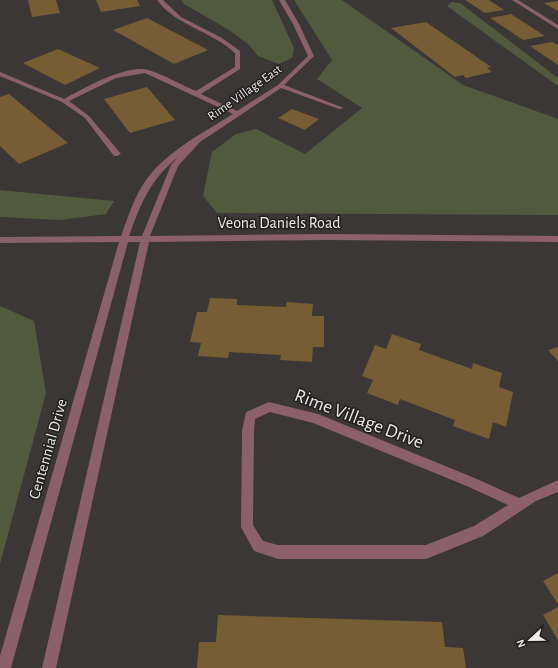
<svg xmlns="http://www.w3.org/2000/svg" width="558" height="668" font-family="'Alegreya Sans',sans-serif">
	<style>
		.green { fill: #525a3e }
		.building { fill: #775d33 }
		.lines { fill: none; stroke-linecap: round; stroke-linejoin: round }
		.minor { fill: #8b606b; fill-rule: evenodd }
		.labels { text-anchor: middle; dominant-baseline: central; stroke-width: 3; stroke-linejoin: round; paint-order: stroke }
		.far-street-label { font-size: 13px; fill: #eeeceb; stroke: #201f1e }
		.street-label { font-size: 16px; fill: #eeeceb; stroke: #201f1e }
		.near-street-label { font-size: 19px; fill: #eeeceb; stroke: #201f1e }
	</style>
	<rect width="100%" height="100%" fill="#3a3736"/>
	<g class="green">
		<polygon points="181,0 272,0 294,48 292,58 279,64 258,56 248,44 229,30 184,4"/>
		<polygon points="294,0 342,0 463,85 558,119 558,215 217,213 203,196 212,152 236,134 256,129 305,154 362,108 317,79 332,60"/>
		<polygon points="452,2 460,3 558,78 558,86 447,6"/>
		<polygon points="0,190 114,201 106,214 60,220 0,217"/>
		<polygon points="0,306 34,321 46,393 0,564"/>
	</g>
	<g class="building">
		<polygon points="28,0 56,0 60,13 32,17"/>
		<polygon points="96,0 137,0 140,6 101,12"/>
		<polygon points="465,0 489,0 504,10 485,13"/>
		<polygon points="558,1 558,11 544,3"/>
		<polygon points="511,14 545,36 523,40 490,18"/>
		<polygon points="147,18 208,50 174,64 113,30"/>
		<polygon points="426,22 491,67 487,68 492,72 466,78 463,75 455,77 391,28"/>
		<polygon points="552,42 558,45 558,65 530,46"/>
		<polygon points="58,49 100,68 65,85 23,63"/>
		<polygon points="147,87 175,120 130,133 104,99"/>
		<polygon points="9,94 68,143 19,164 0,146 0,97"/>
		<polygon points="292,109 319,119 305,130 278,118"/>
		<polygon points="210,298 237,299 237,305 286,307 287,302 313,304 312,316 324,316 324,347 313,347 312,362 280,360 281,355 229,352 228,358 198,356 201,343 190,342 197,312 207,312"/>
		<polygon points="392,334 421,344 419,350 472,369 473,363 502,373 499,387 513,392 506,427 493,422 489,439 453,426 455,420 400,399 398,405 367,393 373,380 362,376 375,345 386,349"/>
		<polygon points="558,347 558,361 548,350"/>
		<polygon points="558,573 558,604 543,581"/>
		<polygon points="558,607 558,640 543,615"/>
		<polygon points="218,615 442,622 445,647 463,648 466,668 197,668 199,642 216,642"/>
	</g>
	<g class="lines">
		<g class="minor">
			<path d="M157,0H163L181,17L222,38L240,51V69L201,94L237,111L278,85L308,56L293,24L279,0H285L299,24L314,56L284,85L344,108L339,109L281,88L200,142L178,166L150,236L327,234L558,236V242L327,240L149,242L56,668H42L140,242H128L11,668H0V656L119,242L0,243V237L121,236C128,217 134,197 146,180C167,151 203,133 233,114L145,73L116,78L69,101L89,116L121,154L117,156H114L85,118L62,102L0,76V72L64,99C83,89 126,64 148,70C163,74 181,85 196,91L235,67V53C229,48 223,43 217,40C196,27 173,21 157,0ZM178,157L171,165L142,236H129C141,203 150,180 178,157Z"/>
			<polygon points="512,0 518,0 558,25 558,29"/>
			<path d="M269,402L318,414L477,479L519,498L558,480V492L536,501L483,536L426,559H278L254,551L241,527L242,431L246,412ZM270,412L313,423L469,487L508,505L474,526L426,545H278L263,541L253,525L254,431L255,419Z"/>
		</g>
	</g>
	<g class="labels">
		<g class="far-street-label">
			<text transform="translate(245 93) rotate(-35)">Rime Village East</text>
		</g>
		<g class="street-label">
			<text x="279" y="223">Veona Daniels Road</text>
			<text transform="translate(48 449) rotate(-74)">Centennial Drive</text>
		</g>
		<g class="near-street-label">
			<text transform="translate(359 419) rotate(21)">Rime Village Drive</text>
		</g>
	</g>
	<g transform="translate(530 640) rotate(248)" stroke="#201f1e" stroke-width="3" paint-order="stroke">
	<path d="M0-3L7 15L0 10L-7 15Z" fill="#eeeceb"/>
	<text y="-6" font-size="11" font-weight="bold" text-anchor="middle" fill="#eeeceb">N</text>
	</g>
</svg>
